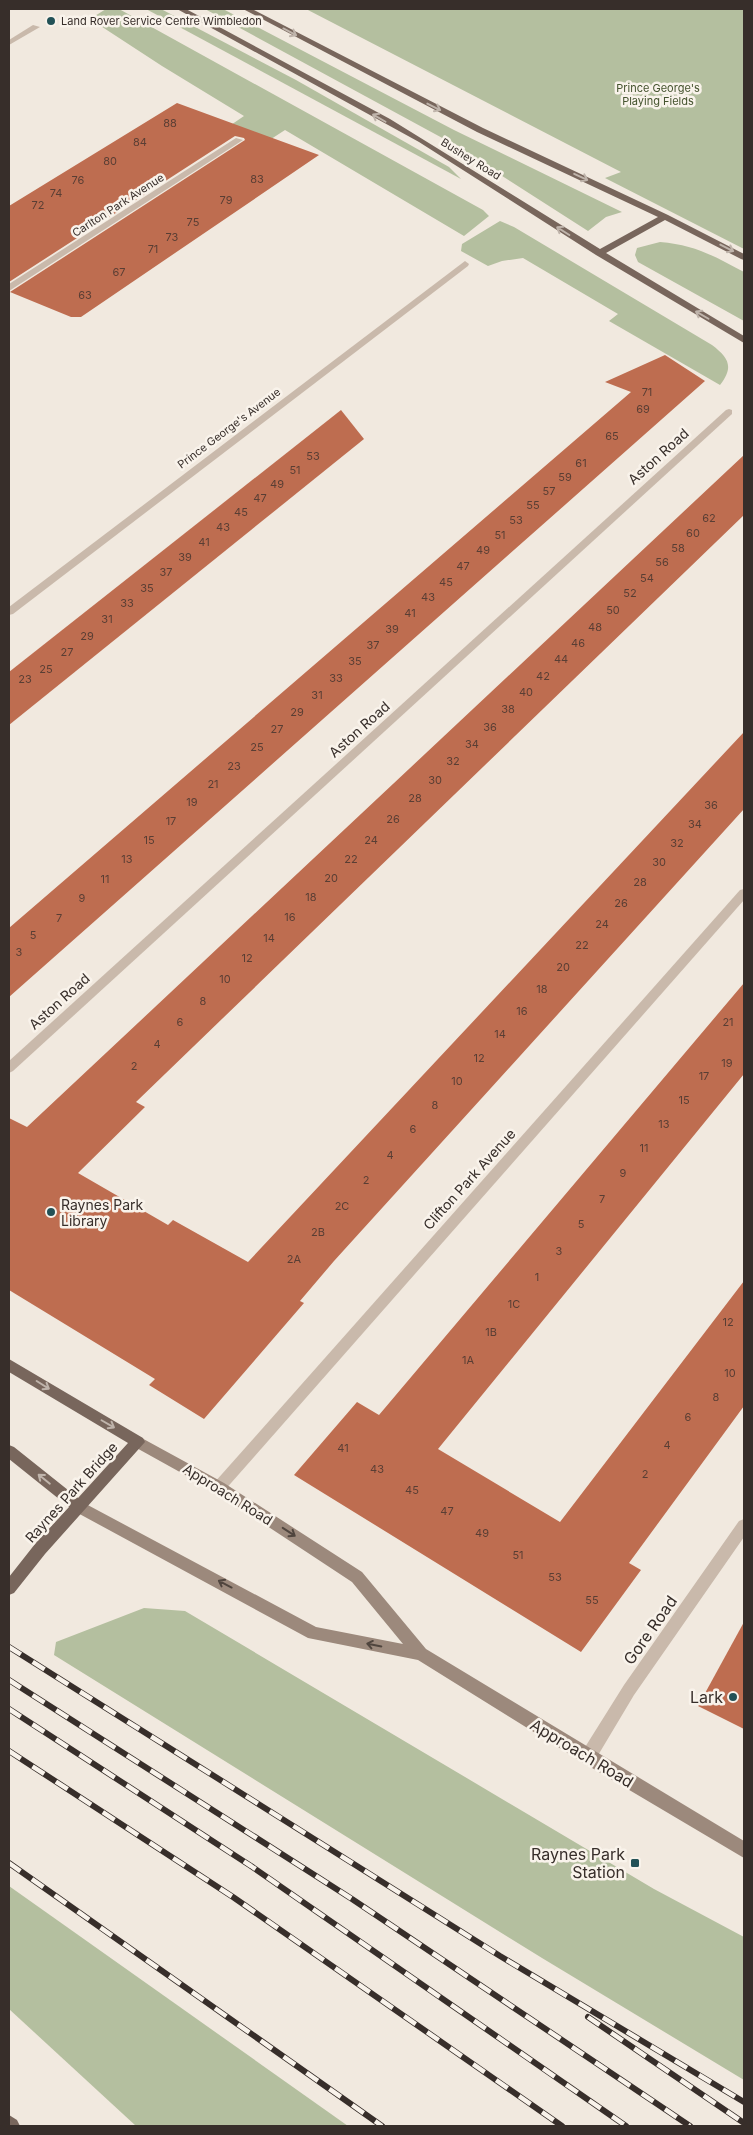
<svg xmlns="http://www.w3.org/2000/svg" width="753" height="2135" font-family="Inter,sans-serif">
	<style>
		.green { fill: #b4bf9f }
		.building { fill: #be6d50 }
		.lines { fill: none; stroke-linecap: round; stroke-linejoin: round }
		.street { fill: #c9b9ab; fill-rule: evenodd }
		.secondary { fill: #9c897c; fill-rule: evenodd }
		.primary { fill: #78665c; fill-rule: evenodd }
		.rail-casing { stroke: #372e2a; stroke-width: 6 }
		.rail { stroke: #f9f3eb; stroke-width: 4.5; stroke-dasharray: 14; stroke-linecap: butt }
		.oneway { stroke: #bfb4ab }
		.oneway2 { stroke: #50453e }
		.poi-dot { fill: #225156; stroke: #f9f3eb; stroke-width: 2 }
		.labels { text-anchor: middle; dominant-baseline: central; stroke-width: 5; stroke-linejoin: round; paint-order: stroke }
		.far-poi-label { font-size: 11px; fill: #372e2a; stroke: #f9f3eb; text-anchor: start }
		.far-park-label { font-size: 11px; fill: #45542f; stroke: #f9f3eb }
		.number-label { font-size: 11px; fill: #593e34 }
		.far-street-label { font-size: 11px; fill: #372e2a; stroke: #f9f3eb }
		.street-label { font-size: 14px; fill: #372e2a; stroke: #f9f3eb }
		.poi-label { font-size: 14px; fill: #372e2a; stroke: #f9f3eb; text-anchor: start }
		.near-street-label { font-size: 16px; fill: #372e2a; stroke: #f9f3eb }
		.near-poi-label { font-size: 16px; fill: #372e2a; stroke: #f9f3eb; text-anchor: end }
	</style>
	<rect width="100%" height="100%" fill="#f1e9df"/>
	<g class="green">
		<polygon points="106,9 119,9 483,210 489,216 464,236 285,130 265,143 225,129 244,116 162,66 90,19"/>
		<polygon points="146,9 161,9 296,80 449,167 461,179"/>
		<polygon points="205,9 223,9 454,130 622,212 606,217 588,231 446,140"/>
		<polygon points="306,9 744,9 744,249 605,178 621,172"/>
		<path d="M500,221L514,227L712,345C729,358 734,367 720,385L609,321L618,314L523,258L502,261L488,266L461,251L462,244Z"/>
		<path d="M660,242C695,245 714,256 744,272V321L638,262L635,255L637,248Z"/>
		<polygon points="144,1608 185,1611 654,1889 744,1937 744,2080 542,1958 54,1655 56,1642"/>
		<polygon points="9,1886 348,2126 136,2126 9,2009"/>
	</g>
	<g class="building">
		<polygon points="177,103 319,155 81,317 71,317 10,292 245,140 244,138 235,136 9,282 9,206"/>
		<polygon points="665,355 705,381 9,997 9,928 631,392 605,382"/>
		<polygon points="341,410 364,439 9,725 9,672"/>
		<polygon points="744,455 744,515 136,1102 145,1107 78,1173 168,1225 173,1220 248,1262 744,732 744,809 334,1261 300,1301 304,1303 204,1419 149,1385 155,1379 9,1290 9,1118 27,1127"/>
		<polygon points="744,983 744,1074 438,1449 560,1522 744,1281 744,1406 629,1563 641,1570 581,1652 294,1475 357,1402 379,1415"/>
		<polygon points="744,1622 744,1729 698,1706"/>
	</g>
	<g class="lines">
		<g class="street">
			<polygon points="33,25 40,27 9,45 9,40"/>
			<polygon points="236,138 243,140 9,291 9,284"/>
			<polygon points="465,261 469,264 468,266 13,614 9,615 9,607"/>
			<polygon points="729,409 732,410 732,414 13,1071 9,1073 9,1061 726,410"/>
			<polygon points="744,889 744,900 224,1491 219,1493 214,1491 212,1487 214,1483 740,890"/>
			<polygon points="744,1519 744,1537 634,1695 594,1762 588,1764 582,1762 580,1757 582,1752 624,1685 739,1521"/>
		</g>
		<polygon class="secondary" points="138,1436 224,1483 362,1572 426,1649 744,1841 744,1858 582,1762 418,1660 308,1638 74,1511 72,1507 74,1503 79,1501 84,1503 316,1627 403,1644 352,1582 214,1491 133,1446 131,1442 133,1438"/>
		<g class="primary">
			<polygon points="177,9 186,9 390,119 600,249 658,217 477,132 243,9 252,9 483,128 668,215 744,254 744,260 741,259 665,220 606,253 744,336 744,343 596,255 419,142"/>
			<polygon points="9,1359 143,1438 145,1442 45,1554 14,1593 9,1595 9,1577 35,1544 69,1507 9,1459 9,1445 14,1447 78,1498 128,1443 9,1372"/>
			<polygon points="9,2115 17,2120 20,2126 9,2126"/>
		</g>
		<defs>
			<g id="rail">
				<polyline points="9,1647 500,1956 744,2102"/>
				<polyline points="9,1680 352,1899 690,2126"/>
				<polyline points="9,1709 251,1866 626,2126"/>
				<polyline points="9,1751 233,1897 562,2126"/>
				<polyline points="9,1863 382,2126"/>
				<polyline points="588,2017 744,2123"/>
			</g>
		</defs>
		<use href="#rail" class="rail-casing"/>
		<use href="#rail" class="rail"/>
	</g>
	<defs><path id="oneway-shaft" d="M-6 0H5M1.5-3L5.5 0L1.5 3" fill="none" stroke-width="1.6" stroke-linecap="round" stroke-linejoin="round" transform="scale(1.25)"/></defs>
	<g class="oneway">
		<use href="#oneway-shaft" transform="translate(290 32) rotate(28)"/>
		<use href="#oneway-shaft" transform="translate(434 107) rotate(27)"/>
		<use href="#oneway-shaft" transform="translate(379 118) rotate(-150)"/>
		<use href="#oneway-shaft" transform="translate(581 177) rotate(25)"/>
		<use href="#oneway-shaft" transform="translate(563 231) rotate(-148)"/>
		<use href="#oneway-shaft" transform="translate(727 248) rotate(27)"/>
		<use href="#oneway-shaft" transform="translate(702 315) rotate(-150)"/>
		<use href="#oneway-shaft" transform="translate(43 1385) rotate(32)"/>
		<use href="#oneway-shaft" transform="translate(108 1424) rotate(30)"/>
		<use href="#oneway-shaft" transform="translate(44 1479) rotate(-141)"/>
	</g>
	<g class="oneway2">
		<use href="#oneway-shaft" transform="translate(289 1532) rotate(33)"/>
		<use href="#oneway-shaft" transform="translate(225 1584) rotate(-152)"/>
		<use href="#oneway-shaft" transform="translate(374 1645) rotate(-169)"/>
	</g>
	<g class="poi-dot">
		<circle cx="51" cy="21" r="5"/>
		<circle cx="51" cy="1212" r="5"/>
		<circle cx="733" cy="1697" r="5"/>
		<rect x="630" y="1858" width="10" height="10" rx="2.5"/>
	</g>
	<g class="labels">
		<g class="far-poi-label">
			<text x="61" y="21">Land Rover Service Centre Wimbledon</text>
		</g>
		<g class="far-park-label">
			<text x="658" y="88">Prince George's<tspan x="658" dy="13">Playing Fields</tspan></text>
		</g>
		<g class="number-label">
			<text x="170" y="123">88</text>
			<text x="140" y="142">84</text>
			<text x="110" y="161">80</text>
			<text x="257" y="179">83</text>
			<text x="78" y="180">76</text>
			<text x="56" y="193">74</text>
			<text x="226" y="200">79</text>
			<text x="38" y="205">72</text>
			<text x="193" y="222">75</text>
			<text x="172" y="237">73</text>
			<text x="153" y="249">71</text>
			<text x="119" y="272">67</text>
			<text x="85" y="295">63</text>
			<text x="647" y="392">71</text>
			<text x="643" y="409">69</text>
			<text x="612" y="436">65</text>
			<text x="313" y="456">53</text>
			<text x="581" y="463">61</text>
			<text x="295" y="470">51</text>
			<text x="565" y="477">59</text>
			<text x="277" y="484">49</text>
			<text x="549" y="491">57</text>
			<text x="260" y="498">47</text>
			<text x="533" y="505">55</text>
			<text x="241" y="512">45</text>
			<text x="709" y="518">62</text>
			<text x="516" y="520">53</text>
			<text x="223" y="527">43</text>
			<text x="693" y="533">60</text>
			<text x="500" y="535">51</text>
			<text x="204" y="542">41</text>
			<text x="678" y="548">58</text>
			<text x="483" y="550">49</text>
			<text x="185" y="557">39</text>
			<text x="662" y="562">56</text>
			<text x="463" y="566">47</text>
			<text x="166" y="572">37</text>
			<text x="647" y="578">54</text>
			<text x="446" y="582">45</text>
			<text x="147" y="588">35</text>
			<text x="630" y="593">52</text>
			<text x="428" y="597">43</text>
			<text x="127" y="603">33</text>
			<text x="613" y="610">50</text>
			<text x="410" y="613">41</text>
			<text x="107" y="619">31</text>
			<text x="595" y="627">48</text>
			<text x="392" y="629">39</text>
			<text x="87" y="636">29</text>
			<text x="578" y="643">46</text>
			<text x="373" y="645">37</text>
			<text x="67" y="652">27</text>
			<text x="561" y="659">44</text>
			<text x="355" y="661">35</text>
			<text x="46" y="669">25</text>
			<text x="543" y="676">42</text>
			<text x="336" y="678">33</text>
			<text x="25" y="679">23</text>
			<text x="526" y="692">40</text>
			<text x="317" y="695">31</text>
			<text x="508" y="709">38</text>
			<text x="297" y="712">29</text>
			<text x="490" y="727">36</text>
			<text x="277" y="729">27</text>
			<text x="472" y="744">34</text>
			<text x="257" y="747">25</text>
			<text x="453" y="761">32</text>
			<text x="234" y="766">23</text>
			<text x="435" y="780">30</text>
			<text x="213" y="784">21</text>
			<text x="415" y="798">28</text>
			<text x="192" y="802">19</text>
			<text x="711" y="805">36</text>
			<text x="393" y="819">26</text>
			<text x="171" y="821">17</text>
			<text x="695" y="824">34</text>
			<text x="149" y="840">15</text>
			<text x="371" y="840">24</text>
			<text x="677" y="843">32</text>
			<text x="127" y="859">13</text>
			<text x="351" y="859">22</text>
			<text x="659" y="862">30</text>
			<text x="331" y="878">20</text>
			<text x="105" y="879">11</text>
			<text x="640" y="882">28</text>
			<text x="311" y="897">18</text>
			<text x="82" y="898">9</text>
			<text x="621" y="903">26</text>
			<text x="290" y="917">16</text>
			<text x="59" y="918">7</text>
			<text x="602" y="924">24</text>
			<text x="33" y="935">5</text>
			<text x="269" y="938">14</text>
			<text x="582" y="945">22</text>
			<text x="19" y="952">3</text>
			<text x="247" y="958">12</text>
			<text x="563" y="967">20</text>
			<text x="225" y="979">10</text>
			<text x="542" y="989">18</text>
			<text x="203" y="1001">8</text>
			<text x="522" y="1011">16</text>
			<text x="180" y="1022">6</text>
			<text x="728" y="1022">21</text>
			<text x="500" y="1034">14</text>
			<text x="157" y="1044">4</text>
			<text x="479" y="1058">12</text>
			<text x="727" y="1063">19</text>
			<text x="134" y="1066">2</text>
			<text x="704" y="1076">17</text>
			<text x="457" y="1081">10</text>
			<text x="684" y="1100">15</text>
			<text x="435" y="1105">8</text>
			<text x="664" y="1124">13</text>
			<text x="413" y="1129">6</text>
			<text x="644" y="1148">11</text>
			<text x="390" y="1155">4</text>
			<text x="623" y="1173">9</text>
			<text x="366" y="1180">2</text>
			<text x="602" y="1199">7</text>
			<text x="342" y="1206">2C</text>
			<text x="581" y="1224">5</text>
			<text x="318" y="1232">2B</text>
			<text x="559" y="1251">3</text>
			<text x="294" y="1259">2A</text>
			<text x="537" y="1277">1</text>
			<text x="514" y="1304">1C</text>
			<text x="728" y="1322">12</text>
			<text x="491" y="1332">1B</text>
			<text x="468" y="1360">1A</text>
			<text x="730" y="1373">10</text>
			<text x="716" y="1397">8</text>
			<text x="688" y="1417">6</text>
			<text x="667" y="1445">4</text>
			<text x="343" y="1448">41</text>
			<text x="377" y="1469">43</text>
			<text x="645" y="1474">2</text>
			<text x="412" y="1490">45</text>
			<text x="447" y="1511">47</text>
			<text x="482" y="1533">49</text>
			<text x="518" y="1555">51</text>
			<text x="555" y="1577">53</text>
			<text x="592" y="1600">55</text>
		</g>
		<g class="far-street-label">
			<text transform="translate(471 159) rotate(32)">Bushey Road</text>
			<text transform="translate(118 205) rotate(-33)">Carlton Park Avenue</text>
			<text transform="translate(229 428) rotate(-37)">Prince George's Avenue</text>
		</g>
		<g class="street-label">
			<text transform="translate(658 456) rotate(-42)">Aston Road</text>
			<text transform="translate(359 729) rotate(-42)">Aston Road</text>
			<text transform="translate(59 1001) rotate(-42)">Aston Road</text>
			<text transform="translate(469 1179) rotate(-48)">Clifton Park Avenue</text>
			<text transform="translate(71 1492) rotate(-48)">Raynes Park Bridge</text>
			<text transform="translate(228 1494) rotate(32)">Approach Road</text>
		</g>
		<g class="poi-label">
			<text x="61" y="1204">Raynes Park<tspan x="61" dy="16">Library</tspan></text>
		</g>
		<g class="near-street-label">
			<text transform="translate(650 1630) rotate(-55)">Gore Road</text>
			<text transform="translate(582 1753) rotate(31)">Approach Road</text>
		</g>
		<g class="near-poi-label">
			<text x="723" y="1697">Lark</text>
			<text x="625" y="1854">Raynes Park<tspan x="625" dy="18">Station</tspan></text>
		</g>
	</g>
	<rect width="753" height="2135" fill="none" stroke="#372e2a" stroke-width="20"/>
</svg>
